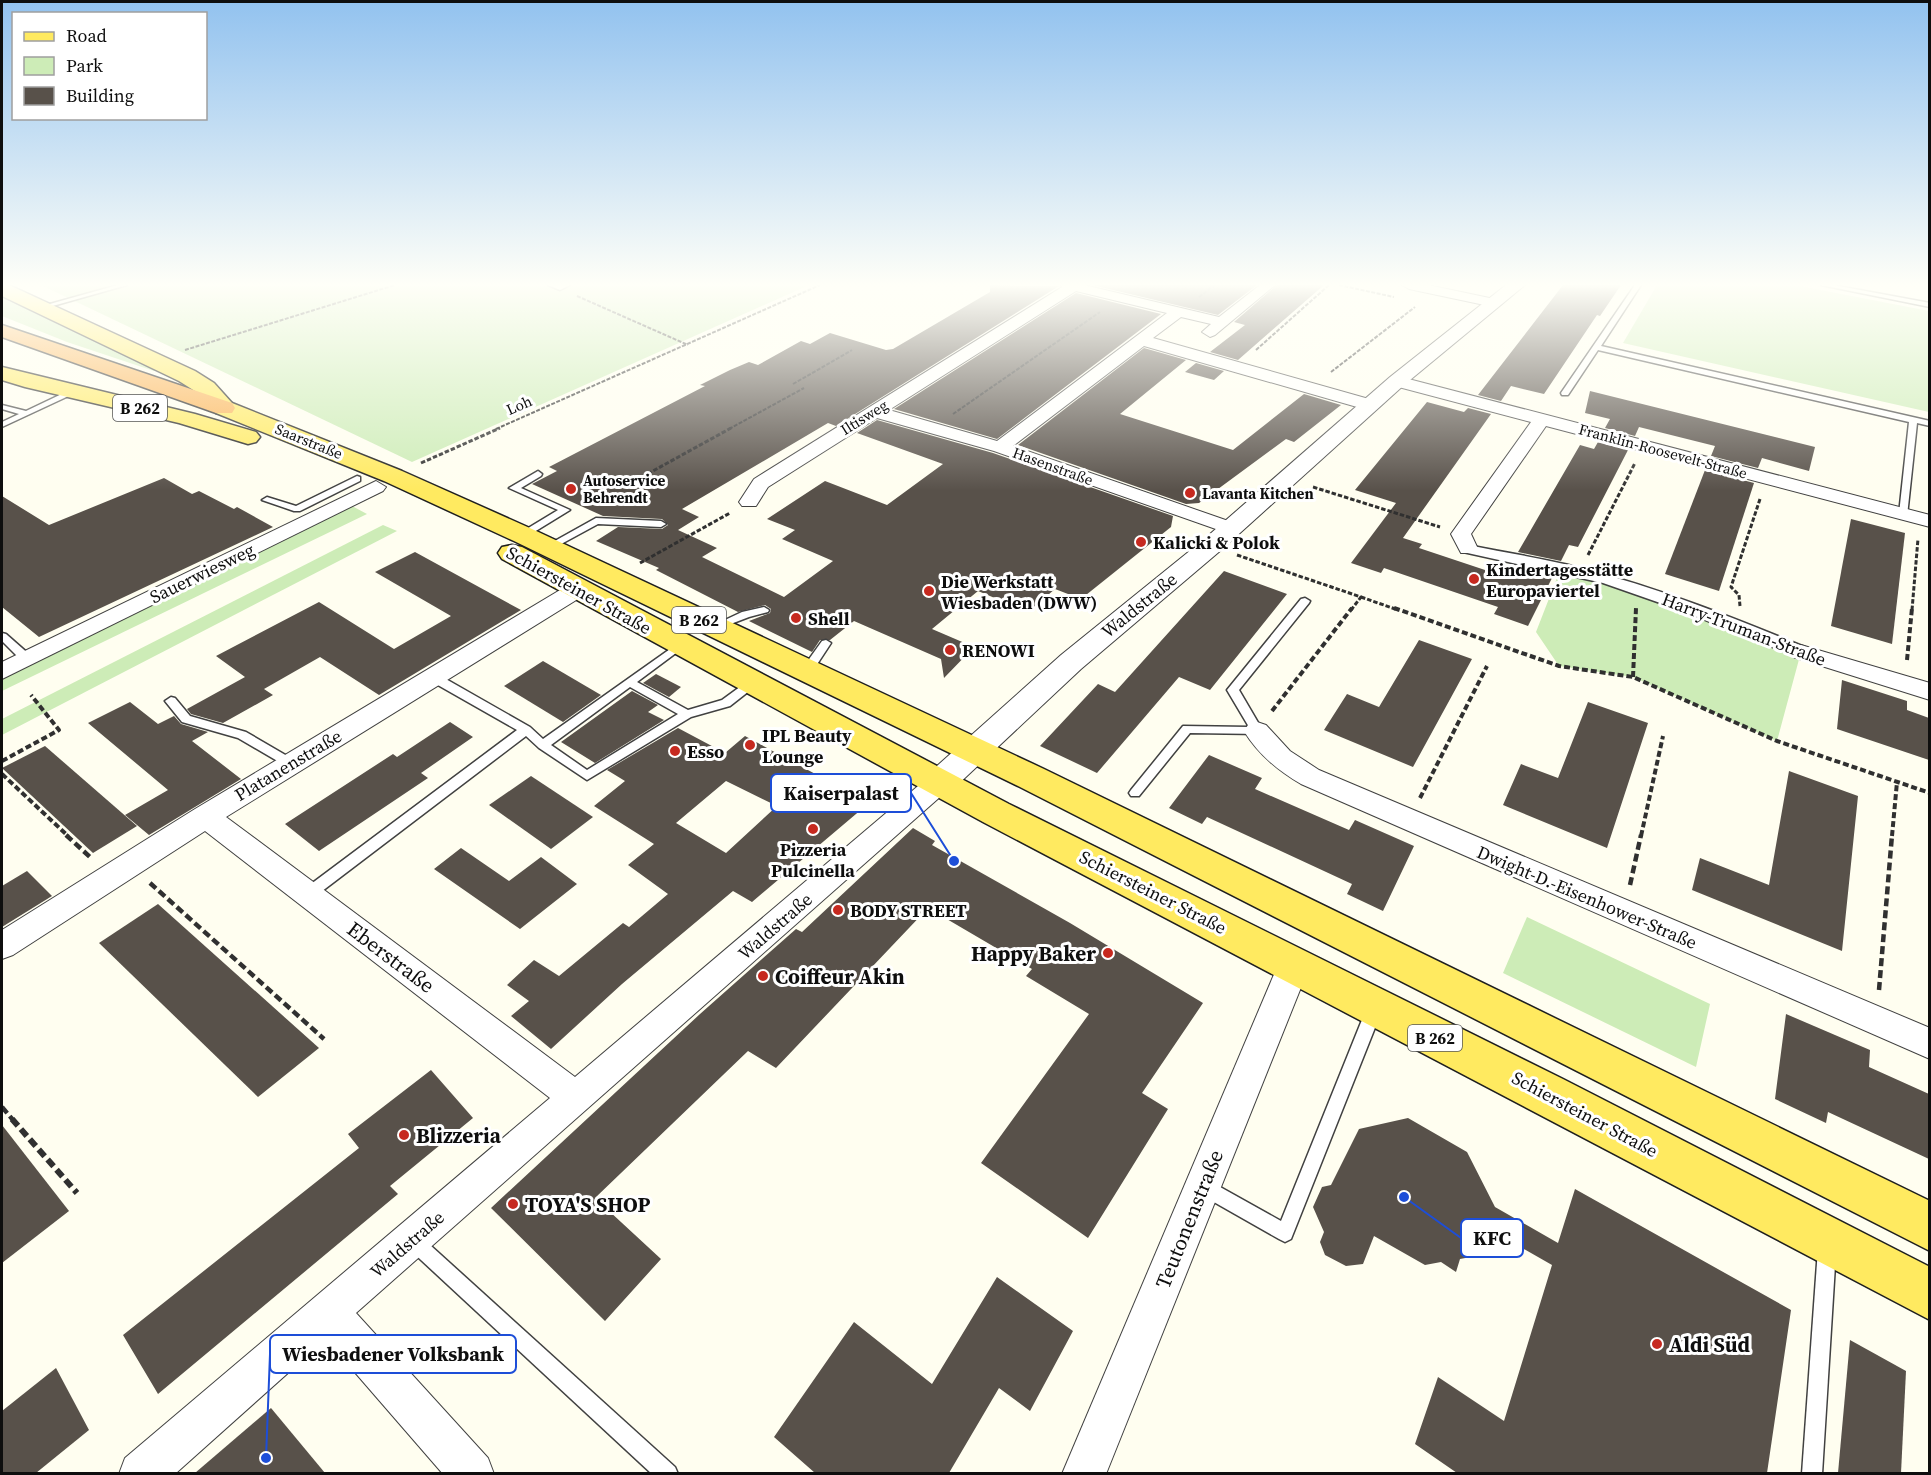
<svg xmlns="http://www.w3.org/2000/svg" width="1931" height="1475" font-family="'Source Serif 4',serif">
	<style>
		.green { fill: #cdecb7 }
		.building { fill: #58514a; fill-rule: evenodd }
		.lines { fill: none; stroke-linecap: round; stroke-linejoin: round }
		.service-casing { stroke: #414141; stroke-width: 3 }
		.pedestrian-casing { stroke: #414141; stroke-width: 3 }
		.minor-casing { stroke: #414141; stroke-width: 2 }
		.tertiary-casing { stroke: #414141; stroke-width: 2 }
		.primary-casing { stroke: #1f1f1f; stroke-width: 3 }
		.motorway-casing { stroke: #1f1f1f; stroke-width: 3 }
		.path-far4 { stroke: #303030; stroke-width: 2; stroke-dasharray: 4 1.5; stroke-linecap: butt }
		.path-far3 { stroke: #303030; stroke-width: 3; stroke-dasharray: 4.5 2; stroke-linecap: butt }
		.path-far2 { stroke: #303030; stroke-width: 4; stroke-dasharray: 6 3; stroke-linecap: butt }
		.path-far1 { stroke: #303030; stroke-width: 4.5; stroke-dasharray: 8 4; stroke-linecap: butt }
		.path { stroke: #303030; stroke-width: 6; stroke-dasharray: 9 4.5; stroke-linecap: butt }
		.service { fill: #fff; fill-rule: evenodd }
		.pedestrian { fill: #fff; fill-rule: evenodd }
		.minor { fill: #fff; fill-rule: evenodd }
		.tertiary { fill: #fff; fill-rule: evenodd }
		.primary { fill: #ffea60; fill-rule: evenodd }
		.motorway { fill: #fbb252; fill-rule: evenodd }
		.poi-dot { fill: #c6291f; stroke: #fff; stroke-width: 2 }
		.labels { text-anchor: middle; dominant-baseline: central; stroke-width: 6; stroke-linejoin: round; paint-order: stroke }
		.far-street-label { font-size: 15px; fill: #0e0e0e; stroke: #fff }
		.far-poi-label { font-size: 15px; font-weight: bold; fill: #0e0e0e; stroke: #fff; text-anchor: start }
		.shield { fill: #fff; stroke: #565656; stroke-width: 1.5 }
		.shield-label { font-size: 16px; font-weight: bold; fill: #0e0e0e }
		.poi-label { font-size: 18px; font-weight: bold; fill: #0e0e0e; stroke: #fff; text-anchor: start }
		.street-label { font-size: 18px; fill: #0e0e0e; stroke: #fff }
		.near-poi-label { font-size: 21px; font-weight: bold; fill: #0e0e0e; stroke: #fff; text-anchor: start }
		.near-street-label { font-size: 21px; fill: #0e0e0e; stroke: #fff }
		.leader { fill: none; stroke: #1d4ed8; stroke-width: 2 }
		.callout-dot { fill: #1d4ed8; stroke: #fff; stroke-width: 2 }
		.callout { fill: #fff; stroke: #1d4ed8; stroke-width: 2 }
		.callout-label { font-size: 20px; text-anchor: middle; font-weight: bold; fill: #0e0e0e }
	</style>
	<rect width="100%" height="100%" fill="#fffef0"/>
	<g class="green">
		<polygon points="41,285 809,285 412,462"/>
		<polygon points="1657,285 1795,285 1929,311 1929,412 1623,343"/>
		<polygon points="2,296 157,369 154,371 67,342 2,316"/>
		<polygon points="352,506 367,514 2,691 2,677 332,512"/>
		<polygon points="383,525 397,531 2,735 2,719"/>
		<polygon points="1579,572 1801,652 1777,741 1633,677 1559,666 1536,632 1557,578"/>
		<polygon points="1527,917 1710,1004 1696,1067 1503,973"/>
	</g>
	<g class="building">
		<polygon points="990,285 1059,286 836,426 828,423 682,509 699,517 678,530 717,548 702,557 784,597 833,561 782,539 795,530 767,519 825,481 887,505 943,464 857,433 877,420 993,453 1173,516 1171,527 1081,599 1055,589 1028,612 978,591 932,629 974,647 944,678 941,659 854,621 830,640 820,640 812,652 749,621 770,613 771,609 765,605 738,612 656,570 659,568 596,541 618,527 662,529 668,525 662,519 603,516 532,484 557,471 549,467 705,386 700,385 730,370 749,362 758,365 801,341 810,344 830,333 886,350 893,349 990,292"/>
		<polygon points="1092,285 1257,285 1218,315"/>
		<polygon points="1277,285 1324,285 1238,360 1210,352 1245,325 1234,322"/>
		<polygon points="1563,285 1621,285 1600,316 1597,315 1544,394 1511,386 1501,401 1478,395"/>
		<polygon points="1076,293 1161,314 997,439 894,409"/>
		<polygon points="1144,348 1186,360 1120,414 1233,450 1304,394 1341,405 1294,442 1286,439 1199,503 1186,504 1018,445"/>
		<polygon points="1196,363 1224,371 1214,380 1185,372"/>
		<polygon points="1590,391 1815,447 1809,471 1762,458 1758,468 1711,456 1715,446 1639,427 1635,436 1605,428 1610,419 1585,413"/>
		<polygon points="1427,402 1464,412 1468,408 1491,414 1403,538 1422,544 1419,548 1497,574 1500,568 1508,570 1511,565 1554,574 1528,626 1494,614 1498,607 1384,568 1381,573 1351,563 1396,503 1355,490"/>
		<polygon points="1598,442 1628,450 1578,547 1569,545 1561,561 1518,552 1580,445 1594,449"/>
		<polygon points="1705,470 1754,483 1719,591 1665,574"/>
		<polygon points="164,478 192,494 199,491 234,509 237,507 273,527 39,637 2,607 2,496 49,525"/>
		<polygon points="1851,519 1905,533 1892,644 1831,626"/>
		<polygon points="415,552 521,610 379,695 320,657 264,689 273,695 223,723 191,714 187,709 245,677 216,656 319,602 394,649 451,616 375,572"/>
		<polygon points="1224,571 1287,594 1210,690 1179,677 1097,773 1040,746 1098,684 1115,692"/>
		<polygon points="1419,640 1472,659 1413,767 1324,730 1347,694 1379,707"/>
		<polygon points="543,661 601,695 563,722 504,686"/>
		<polygon points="656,674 681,687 669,697 643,683"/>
		<polygon points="1842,680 1907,701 1907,710 1929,718 1929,760 1837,729"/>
		<polygon points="632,691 658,705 648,712 664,720 595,763 561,742"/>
		<polygon points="130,702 158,724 174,716 181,724 208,732 192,741 241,779 149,835 125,815 168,790 88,723"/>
		<polygon points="1588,702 1648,723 1607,848 1503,805 1521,764 1558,778"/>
		<polygon points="450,722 473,737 421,773 428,778 319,851 285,824 393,754 397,757"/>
		<path d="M678,728L725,753L745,736L869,803L752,902L733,891L622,984L551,1049L511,1016L529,1001L507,985L534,960L559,976L623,923L629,927L668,894L628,865L654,844L594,806L625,781L607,770ZM726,781L777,806L726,853L676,823Z"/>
		<polygon points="45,746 137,826 93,853 2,768"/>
		<polygon points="1209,755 1262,778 1255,789 1349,830 1355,820 1414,846 1383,911 1347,894 1352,884 1207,817 1202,824 1169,808"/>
		<polygon points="1789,771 1858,796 1842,951 1692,890 1700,858 1769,885"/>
		<polygon points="531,776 593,817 551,849 489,805"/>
		<polygon points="913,828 935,841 932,845 1070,923 1203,1003 1142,1093 1168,1109 1088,1238 981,1163 1089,1014 1026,976 1032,969 928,908 776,1068 748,1051 595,1198 661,1259 605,1321 491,1208 700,1014 796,929 802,932"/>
		<polygon points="461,848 509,881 541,857 577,884 520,929 434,869"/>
		<polygon points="27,871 52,896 2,927 2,886"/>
		<polygon points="158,904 319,1048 258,1097 99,943"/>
		<polygon points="1786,1014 1870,1050 1869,1067 1929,1094 1929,1159 1828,1112 1826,1123 1775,1099"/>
		<polygon points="431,1070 473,1118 390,1186 398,1194 158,1394 123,1335 359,1148 348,1134"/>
		<polygon points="1408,1118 1467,1152 1495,1207 1558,1243 1575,1189 1791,1310 1767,1473 1457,1473 1415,1444 1438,1377 1504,1421 1552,1265 1485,1227 1481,1255 1460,1259 1456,1272 1441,1262 1425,1265 1374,1236 1363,1264 1346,1266 1325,1255 1320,1242 1324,1232 1313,1207 1322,1187 1331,1185 1359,1129"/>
		<polygon points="2,1125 69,1211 2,1263"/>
		<polygon points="997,1277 1073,1331 1030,1411 999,1388 949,1473 815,1473 774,1437 854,1322 932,1384"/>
		<polygon points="1850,1340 1906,1371 1901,1473 1838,1473"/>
		<polygon points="56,1368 89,1430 36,1473 2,1473 2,1411"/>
		<polygon points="271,1408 325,1473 195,1473"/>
	</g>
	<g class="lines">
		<defs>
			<g id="service">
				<polygon points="118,285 127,285 42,309 39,307"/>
				<polygon points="548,285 570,285 560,290"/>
				<polygon points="1635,285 1641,285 1601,346 1930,421 1930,426 1917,423 1907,516 1901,516 1899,514 1909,422 1598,350 1568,395 1562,395 1561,393"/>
				<polygon points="1821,285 1833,285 1930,303 1930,307"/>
				<polygon points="68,391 75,393 2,427 2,422 19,414 2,409 2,405 26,411"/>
				<polygon points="538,471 542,474 541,476 521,488 570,510 526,537 520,537 520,533 558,510 509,488"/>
				<polygon points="357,476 360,477 360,481 300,511 294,511 262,500 267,497 296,506"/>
				<polygon points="596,518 661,521 666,524 661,527 598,524 552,549 546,549 544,547"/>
				<polygon points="1305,598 1310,601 1309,603 1239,690 1263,731 1261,734 1190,733 1139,796 1131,796 1129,793 1131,790 1183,726 1249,727 1227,690 1301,599"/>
				<polygon points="764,607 769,610 768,612 749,617 715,630 710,627 742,612"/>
				<polygon points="2,633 6,634 31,656 33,659 31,662 23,662 2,641"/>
				<polygon points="826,640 831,643 810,675 802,675 800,672 802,669 822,641"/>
				<path d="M680,642L685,645L684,647L637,682L688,710L722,700L748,681H756L758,684L730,706L691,717L587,780L539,748L526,736L313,898L308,900L303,898L301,894L303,890L517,730L429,680L427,677L429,674H437L530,727L543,739ZM630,687L678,714L587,770L551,745Z"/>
				<polygon points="171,697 175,698 190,716 246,732 294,760 296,763 290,767 286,766 238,738 182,722 165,701"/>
				<polygon points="1374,1003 1379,1005 1382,1010 1291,1239 1285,1242 1279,1239 1198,1193 1195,1187 1198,1181 1204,1178 1281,1221 1366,1010 1369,1005"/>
				<polygon points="413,1232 419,1235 675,1467 678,1474 652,1474 407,1247 404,1241 407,1235"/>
				<polygon points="1827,1240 1833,1243 1836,1249 1822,1474 1802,1474 1818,1249 1821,1243"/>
			</g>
			<path id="pedestrian" d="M1468,545C1507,553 1547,559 1585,569C1661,589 1734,618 1807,648L1809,652L1801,657L1795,656L1686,612L1603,583L1463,552L1461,549L1463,546Z"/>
			<g id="minor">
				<path d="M1061,285H1084L1219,317L1260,285H1275L1215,335L1210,337L1202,332L1211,324L1181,317L1153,338L1376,401L1379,405L1376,409H1364L1144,346L1013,446L1237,524L1240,528L1237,532L1230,534L994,451L877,418L768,487L756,506H742L739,502L754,479L1062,287ZM1076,291L1167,313L997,441L889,410Z"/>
				<polygon points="1402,285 1428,285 1499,300 1501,303 1494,307 1409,289"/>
				<polygon points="1397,376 1930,515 1930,527 1546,426 1471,534 1478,549 1475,553 1461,553 1451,534 1531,422 1391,385 1389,381"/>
				<polygon points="376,481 386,487 383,491 2,679 2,662"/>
				<polygon points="578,582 586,584 589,589 586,594 226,817 575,1077 931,775 940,772 949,775 953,782 949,789 356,1313 488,1458 494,1474 443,1474 326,1339 175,1474 119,1474 125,1458 550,1098 205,831 13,955 2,959 2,930 195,809 570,584"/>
				<polygon points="1801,645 1930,683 1930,700 1793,657 1789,652 1793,647"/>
				<path d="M1257,722L1266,725L1290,751L1319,770L1930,1028V1059L1301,784C1277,770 1258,754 1244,731L1248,725Z"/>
				<polygon points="1294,952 1305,956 1310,965 1106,1474 1062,1474 1278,965 1283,956"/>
			</g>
			<polygon id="tertiary" points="1506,285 1525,285 1404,385 1220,551 1081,669 952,790 940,794 928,790 924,782 928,774 1061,655 1202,541 1390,377"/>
			<g id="primary">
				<polygon points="2,285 9,285 195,371 214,383 232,403 402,471 532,529 1044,769 1930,1201 1930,1251 1020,787 514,541 384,481 216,413 198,393 179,381 2,296"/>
				<polygon points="2,367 195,414 256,432 260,437 256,442 248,444 179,423 25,387 2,380"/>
				<polygon points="512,545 522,547 1009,804 1563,1079 1930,1267 1930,1320 983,822 502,559 498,553 502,547"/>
			</g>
			<polygon id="motorway" points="2,325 232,403 235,408 232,413 216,413 2,337"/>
		</defs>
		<use href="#service" class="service-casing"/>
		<use href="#pedestrian" class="pedestrian-casing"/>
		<use href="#minor" class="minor-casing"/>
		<use href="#tertiary" class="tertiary-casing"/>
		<use href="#primary" class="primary-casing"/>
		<use href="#motorway" class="motorway-casing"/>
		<g class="path-far4">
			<polyline points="1339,285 1394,297"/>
			<polyline points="577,296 688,345"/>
			<polyline points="1199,297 1215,285"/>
			<polyline points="185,350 395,285"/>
			<polyline points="1256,350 1329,285"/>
			<polyline points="1331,372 1415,307"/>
			<polyline points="793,384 852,350"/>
			<polyline points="953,414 1100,312"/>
			<polyline points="496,429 820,285"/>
			<polyline points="729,429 804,388"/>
		</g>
		<g class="path-far3">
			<polyline points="421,463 500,428"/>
			<polyline points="642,477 731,428"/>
			<polyline points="1313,487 1440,527"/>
			<polyline points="1237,555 1361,597 1351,610"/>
			<polyline points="1588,555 1635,463"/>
			<polyline points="640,563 730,513"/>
			<polyline points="1361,597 1398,610"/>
			<polyline points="1740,606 1739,595 1731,587 1760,499"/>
			<polyline points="1912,610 1918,539"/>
		</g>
		<g class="path-far2">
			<polyline points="1394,608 1559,666 1633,677 1777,741 1930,793"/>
			<polyline points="1907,660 1912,608"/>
			<polyline points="1633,677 1636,608"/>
			<polyline points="1272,711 1352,608"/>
			<polyline points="2,761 59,730 31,695"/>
			<polyline points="2,774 68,836"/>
			<polyline points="1420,798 1487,666"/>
			<polyline points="1641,836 1663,736"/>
			<polyline points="1892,836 1897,782"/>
		</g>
		<g class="path-far1">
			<polyline points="66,835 90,857"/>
			<polyline points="150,883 324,1039"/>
			<polyline points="1630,885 1641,835"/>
			<polyline points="1879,990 1892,835"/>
			<polyline points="2,1107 13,1120"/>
		</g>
		<polyline class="path" points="12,1119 77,1193"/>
		<use href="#service" class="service"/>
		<use href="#pedestrian" class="pedestrian"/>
		<use href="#minor" class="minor"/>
		<use href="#tertiary" class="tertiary"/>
		<use href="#primary" class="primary"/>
		<use href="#motorway" class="motorway"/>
	</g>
	<linearGradient id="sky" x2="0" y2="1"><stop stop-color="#92c2ef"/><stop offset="0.58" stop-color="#fffff8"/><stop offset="1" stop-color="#fffff8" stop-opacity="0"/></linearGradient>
	<rect width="1931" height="491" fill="url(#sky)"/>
	<g class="poi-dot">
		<circle cx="571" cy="489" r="6"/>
		<circle cx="1190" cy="493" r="6"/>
		<circle cx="1141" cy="542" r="6"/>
		<circle cx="1474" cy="579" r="6"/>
		<circle cx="929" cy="591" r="6"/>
		<circle cx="796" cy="618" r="6"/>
		<circle cx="950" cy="650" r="6"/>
		<circle cx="750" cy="745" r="6"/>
		<circle cx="675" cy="751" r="6"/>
		<circle cx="813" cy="829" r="6"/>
		<circle cx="838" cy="910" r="6"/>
		<circle cx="1108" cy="953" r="6"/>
		<circle cx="763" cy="976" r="6"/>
		<circle cx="404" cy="1135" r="6"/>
		<circle cx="513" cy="1204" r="6"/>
		<circle cx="1657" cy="1344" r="6"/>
	</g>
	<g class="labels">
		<g class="far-street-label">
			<text transform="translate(519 405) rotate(-24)">Loh</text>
			<text transform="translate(864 417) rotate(-32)">Iltisweg</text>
			<text transform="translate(309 441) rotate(22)">Saarstraße</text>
			<text transform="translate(1663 451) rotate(15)">Franklin-Roosevelt-Straße</text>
			<text transform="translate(1053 466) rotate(20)">Hasenstraße</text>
		</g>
		<g class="far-poi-label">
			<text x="583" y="480">Autoservice<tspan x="583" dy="17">Behrendt</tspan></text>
			<text x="1202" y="493">Lavanta Kitchen</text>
		</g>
		<g class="shield">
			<rect x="113" y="395" width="54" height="26" rx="4.5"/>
			<rect x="672" y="607" width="54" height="26" rx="4.5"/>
			<rect x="1408" y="1025" width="54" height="26" rx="4.5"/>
		</g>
		<g class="shield-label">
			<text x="140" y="408">B 262</text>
			<text x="699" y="620">B 262</text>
			<text x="1435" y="1038">B 262</text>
		</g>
		<g class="poi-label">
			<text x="1153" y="542">Kalicki &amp; Polok</text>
			<text x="1486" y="569">Kindertagesstätte<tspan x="1486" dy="21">Europaviertel</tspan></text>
			<text x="941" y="581">Die Werkstatt<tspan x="941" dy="21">Wiesbaden (DWW)</tspan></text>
			<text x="808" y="618">Shell</text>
			<text x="962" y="650">RENOWI</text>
			<text x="762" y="735">IPL Beauty<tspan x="762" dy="21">Lounge</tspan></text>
			<text x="687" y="751">Esso</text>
			<text x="813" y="849" text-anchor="middle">Pizzeria<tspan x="813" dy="21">Pulcinella</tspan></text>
			<text x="850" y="910">BODY STREET</text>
		</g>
		<g class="street-label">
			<text transform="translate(202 573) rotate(-26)">Sauerwiesweg</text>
			<text transform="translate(579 590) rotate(29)">Schiersteiner Straße</text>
			<text transform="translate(1139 605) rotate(-39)">Waldstraße</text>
			<text transform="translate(1744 629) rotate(21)">Harry-Truman-Straße</text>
			<text transform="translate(288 765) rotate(-31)">Platanenstraße</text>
			<text transform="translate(1153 892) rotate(27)">Schiersteiner Straße</text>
			<text transform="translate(1587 897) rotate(23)">Dwight-D.-Eisenhower-Straße</text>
			<text transform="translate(775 926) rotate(-41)">Waldstraße</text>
			<text transform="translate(1585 1114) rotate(28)">Schiersteiner Straße</text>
			<text transform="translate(407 1244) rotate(-41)">Waldstraße</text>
		</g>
		<g class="near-poi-label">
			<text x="1096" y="953" text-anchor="end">Happy Baker</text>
			<text x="775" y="976">Coiffeur Akin</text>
			<text x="416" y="1135">Blizzeria</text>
			<text x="525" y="1204">TOYA'S SHOP</text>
			<text x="1669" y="1344">Aldi Süd</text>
		</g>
		<g class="near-street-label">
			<text transform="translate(391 957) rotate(37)">Eberstraße</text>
			<text transform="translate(1189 1219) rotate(-68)">Teutonenstraße</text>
		</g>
	</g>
	<path class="leader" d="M954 861L911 793M1404 1197L1461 1238M266 1458L270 1354"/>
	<g class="callout-dot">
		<circle cx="954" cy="861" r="6"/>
		<circle cx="1404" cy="1197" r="6"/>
		<circle cx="266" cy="1458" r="6"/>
	</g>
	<g class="callout">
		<rect x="771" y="774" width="140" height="38" rx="6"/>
		<rect x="1461" y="1219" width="62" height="38" rx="6"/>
		<rect x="270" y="1335" width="246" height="38" rx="6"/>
	</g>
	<g class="callout-label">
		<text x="841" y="800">Kaiserpalast</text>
		<text x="1492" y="1245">KFC</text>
		<text x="393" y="1361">Wiesbadener Volksbank</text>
	</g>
	<rect width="1931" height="1475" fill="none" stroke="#0e0e0e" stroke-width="6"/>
	<rect x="12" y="12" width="195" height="108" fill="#ffffff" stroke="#9f9f9f" stroke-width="1.5"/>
	<rect x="24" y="32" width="30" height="9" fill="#ffea60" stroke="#9f9f9f" stroke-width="1.5"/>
	<text x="66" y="42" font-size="18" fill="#0e0e0e">Road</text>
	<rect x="24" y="57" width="30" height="18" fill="#cdecb7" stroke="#9f9f9f" stroke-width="1.5"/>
	<text x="66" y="72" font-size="18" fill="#0e0e0e">Park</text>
	<rect x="24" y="87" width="30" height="18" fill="#58514a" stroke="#9f9f9f" stroke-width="1.5"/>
	<text x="66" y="102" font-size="18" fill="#0e0e0e">Building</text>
</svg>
